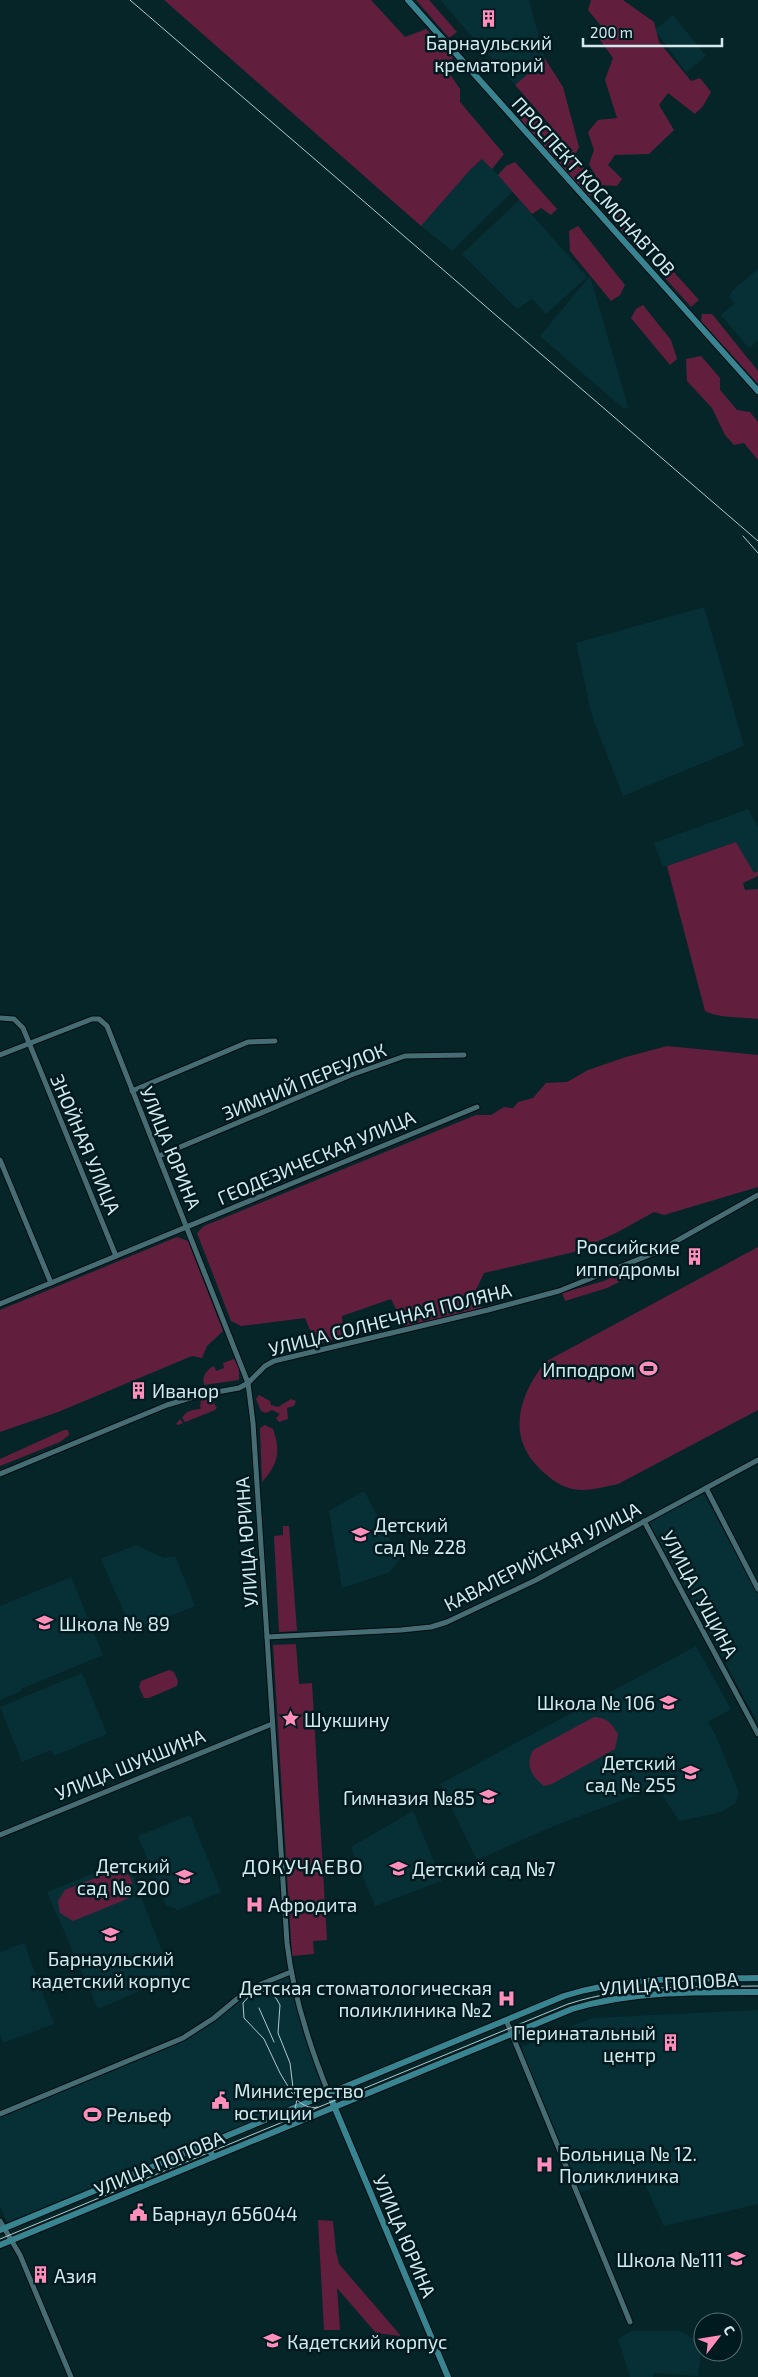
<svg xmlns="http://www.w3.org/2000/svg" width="758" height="2377" font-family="'Exo 2',sans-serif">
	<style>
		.built { fill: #063036 }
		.green { fill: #611f3d }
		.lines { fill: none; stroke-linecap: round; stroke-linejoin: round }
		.minor-casing { stroke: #000d10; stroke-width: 7 }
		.major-casing { stroke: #000d10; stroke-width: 8 }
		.minor { stroke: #466d74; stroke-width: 5 }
		.major { stroke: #398491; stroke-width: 6 }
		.tram { stroke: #b2c9cd; stroke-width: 1 }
		.rail { stroke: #b2c9cd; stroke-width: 1 }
		.labels { text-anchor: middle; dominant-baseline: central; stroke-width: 5; stroke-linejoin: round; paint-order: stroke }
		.poi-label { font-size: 19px; fill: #d5eaee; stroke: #001b20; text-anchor: start }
		.street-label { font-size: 19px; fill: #d5eaee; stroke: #001b20 }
		.neighbourhood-label { font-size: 20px; letter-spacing: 1px; fill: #d5eaee; stroke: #001b20 }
	</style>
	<rect width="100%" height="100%" fill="#062529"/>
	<g class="built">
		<polygon points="440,0 529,0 545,59 515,85"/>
		<polygon points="673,15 706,56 686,72 655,30"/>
		<polygon points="483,159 513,191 452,251 421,226 470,170"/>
		<polygon points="519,200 587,277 546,314 532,299 517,309 462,254"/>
		<polygon points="758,269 758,341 749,348 721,315 735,303 730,297 732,291"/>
		<polygon points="590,276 628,407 624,409 540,336"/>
		<polygon points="704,607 744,746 623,796 592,716 576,643"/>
		<polygon points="748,809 758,828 758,871 754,873 736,842 663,867 654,843"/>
		<polygon points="364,1491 400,1558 390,1572 342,1588 329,1511"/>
		<polygon points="703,1493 758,1594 758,1723 649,1522"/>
		<polygon points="136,1545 164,1558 175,1556 195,1606 132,1631 101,1559"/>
		<polygon points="71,1577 103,1655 21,1689 21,1691 0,1700 0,1606"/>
		<polygon points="696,1646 731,1709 708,1722 716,1736 739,1792 735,1804 718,1813 679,1821 657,1787 554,1826 477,1860 440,1784"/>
		<polygon points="82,1673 107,1734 54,1756 51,1750 22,1762 0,1707"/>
		<polygon points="413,1811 442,1881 375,1906 351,1847"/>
		<polygon points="190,1815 221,1892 178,1910 166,1905 138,1836"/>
		<polygon points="127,1860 172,1977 98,2009 47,1892"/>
		<polygon points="24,1943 54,2024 3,2043 0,2034 0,1952"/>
		<polygon points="288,1975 302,2029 321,2082 321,2091 318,2094 7,2222 0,2206 0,2117 167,2048 215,2022 249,1989"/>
		<polygon points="758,2010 758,2204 664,2226 638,2169 580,2193 519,2048 592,2018"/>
		<polygon points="631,2331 681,2331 692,2338 703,2338 698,2376 653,2373 653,2377 630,2377 618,2339"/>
	</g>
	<g class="green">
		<polygon points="164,0 371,0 405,37 426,29 453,57 447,70 460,89 460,102 504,154 492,169 482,159 470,170 421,226"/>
		<polygon points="416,0 429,0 457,32 449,38"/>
		<polygon points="591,0 623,0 654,22 659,42 691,81 700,78 711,92 703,106 695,114 668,93 659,105 674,130 649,154 615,155 608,165 622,179 617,186 601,185 589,164 594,150 588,132 598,120 617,118 605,80 613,58 600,40 602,27 588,10"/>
		<polygon points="545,59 563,87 579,147 574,157 585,169 593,194 588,197 517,115 524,109 551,126 515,85"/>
		<polygon points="515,162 557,209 551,215 541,208 532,214 498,175 506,166"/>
		<polygon points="615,206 637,232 628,239 607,213"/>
		<polygon points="578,226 625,285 620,295 611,301 570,251 569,231"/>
		<polygon points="672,270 699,300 691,307 664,277"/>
		<polygon points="643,305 671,340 677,359 670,365 631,318 636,309"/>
		<polygon points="702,314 712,314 758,371 758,384 701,321"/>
		<polygon points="701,356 720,378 720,390 737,410 750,412 758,422 758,460 744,443 734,445 725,435 712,408 687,381 686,359"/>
		<path d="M736,842L754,873L758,871V876L743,883L745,890L758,889V1019C742,1017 716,1018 705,1011L667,866Z"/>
		<polygon points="667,1046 758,1055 758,1187 664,1215 654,1212 616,1233 574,1252 484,1273 476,1290 482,1307 466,1313 405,1327 391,1299 342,1316 343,1337 316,1345 305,1318 241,1326 231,1321 197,1233 204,1226 476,1115 491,1115 504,1107 513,1108 518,1102 533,1098 546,1083 567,1082 588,1070 626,1057"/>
		<polygon points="177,1237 188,1241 223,1331 207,1346 202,1358 192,1356 58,1412 0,1432 0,1310"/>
		<path d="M758,1247V1410L618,1484C603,1487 585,1493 569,1488C558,1485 547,1476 540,1469C506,1436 519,1396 545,1362Z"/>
		<polygon points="636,1265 639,1272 607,1288 565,1301 562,1293 604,1281"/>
		<path d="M234,1359L239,1367V1380L204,1385C202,1376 206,1370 214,1366L216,1371L224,1368L223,1363Z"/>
		<polygon points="259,1395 270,1401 271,1405 278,1407 291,1399 296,1401 294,1406 287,1408 288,1419 279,1422 276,1418 280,1414 272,1410 266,1413 261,1411 256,1399"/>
		<path d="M209,1398V1403L213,1402L217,1408L215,1410L178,1425L176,1424L180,1419L183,1423L185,1422L182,1418C188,1408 194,1411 202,1408L200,1407L201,1400Z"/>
		<path d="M265,1425L273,1429C281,1452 278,1464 262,1482L260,1428Z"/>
		<polygon points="64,1430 68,1430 69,1435 60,1442 0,1466 0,1459"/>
		<polygon points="283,1526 289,1526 297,1631 279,1632 274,1536 283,1535"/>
		<polygon points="296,1644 299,1684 312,1683 327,1940 313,1941 314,1954 292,1956 273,1645"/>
		<polygon points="169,1670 174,1672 178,1681 177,1686 149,1698 144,1698 139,1687 141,1681"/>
		<path d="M594,1717C608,1718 611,1723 618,1734L615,1749L552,1784L544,1786C531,1776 525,1765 533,1750Z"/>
		<path d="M118,1869C133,1873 136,1887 127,1899L73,1921L60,1913L58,1901L65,1890Z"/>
		<polygon points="318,2220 333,2221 336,2252 339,2264 401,2336 376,2333 337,2288 340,2330 324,2330"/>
	</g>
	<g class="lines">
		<defs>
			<g id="minor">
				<polyline points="0,1018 14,1019 23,1028 116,1256"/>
				<path d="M0,1055L92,1019H99L107,1026L248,1383L253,1423L287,1943C293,1995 309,2045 329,2094"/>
				<polyline points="132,1091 248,1042 275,1041"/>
				<polyline points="159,1156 351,1075 405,1056 464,1055"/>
				<polyline points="0,1160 51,1283"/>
				<polyline points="0,1304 477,1107"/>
				<polyline points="0,1474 167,1405 200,1395 239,1388 248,1383 265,1366 274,1361 488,1310 559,1291 657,1252 758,1195"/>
				<polyline points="706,1488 758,1589"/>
				<polyline points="644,1521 758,1734"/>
				<polyline points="267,1637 401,1630 431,1627 447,1622 536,1580 758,1460"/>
				<polyline points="0,1835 272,1724"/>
				<polyline points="506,2020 630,2322"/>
				<polyline points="0,2114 183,2038 214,2018 249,1989 291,1972"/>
				<polyline points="0,2221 20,2255 71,2377"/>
			</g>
			<g id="major">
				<polyline points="408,0 758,391"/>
				<polyline points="329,2094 448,2377"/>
				<polyline points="207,2144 213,2157"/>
				<path d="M0,2230L564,1996C627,1976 693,1979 758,1978"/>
				<path d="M0,2245L572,2009C632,1991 696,1992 758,1992"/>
			</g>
		</defs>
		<use href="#minor" class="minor-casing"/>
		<use href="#major" class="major-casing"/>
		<use href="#minor" class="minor"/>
		<use href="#major" class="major"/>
		<g class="tram">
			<polyline points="259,2008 274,2042"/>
			<path d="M288,2118L294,2112L297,2100L293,2088L290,2063L278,2033L280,2005L276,1998L267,1991L253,1992L243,2003L244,2018L264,2039L280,2073L295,2098C302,2105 309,2109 318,2107"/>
			<path d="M0,2239L568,2004C630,1984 694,1987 758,1986"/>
		</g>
		<g class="rail">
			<polyline points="130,0 758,541"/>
			<polyline points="743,536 758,553"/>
		</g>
	</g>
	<defs>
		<symbol id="building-bare" viewBox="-9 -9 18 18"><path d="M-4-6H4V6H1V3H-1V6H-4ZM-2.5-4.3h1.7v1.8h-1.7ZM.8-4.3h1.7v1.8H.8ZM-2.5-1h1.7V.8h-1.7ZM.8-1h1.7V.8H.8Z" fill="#ff8ebb" stroke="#001b20" stroke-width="2.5" paint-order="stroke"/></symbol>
		<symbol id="stadium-bare" viewBox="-9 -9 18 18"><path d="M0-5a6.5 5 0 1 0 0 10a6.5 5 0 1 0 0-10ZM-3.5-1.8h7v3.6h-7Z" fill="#ff8ebb" stroke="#001b20" stroke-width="2.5" paint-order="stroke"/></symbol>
		<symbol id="school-bare" viewBox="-9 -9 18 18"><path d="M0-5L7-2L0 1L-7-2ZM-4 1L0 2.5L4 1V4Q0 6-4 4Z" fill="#ff8ebb" stroke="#001b20" stroke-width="2.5" paint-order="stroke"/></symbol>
		<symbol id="sight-bare" viewBox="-9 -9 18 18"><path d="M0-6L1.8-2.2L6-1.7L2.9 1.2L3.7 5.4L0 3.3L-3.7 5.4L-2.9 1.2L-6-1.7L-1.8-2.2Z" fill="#ff8ebb" stroke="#001b20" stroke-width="2.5" paint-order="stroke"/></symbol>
		<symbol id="hospital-bare" viewBox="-9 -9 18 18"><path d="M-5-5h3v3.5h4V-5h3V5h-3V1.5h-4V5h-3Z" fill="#ff8ebb" stroke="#001b20" stroke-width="2.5" paint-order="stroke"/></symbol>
		<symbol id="civic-bare" viewBox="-9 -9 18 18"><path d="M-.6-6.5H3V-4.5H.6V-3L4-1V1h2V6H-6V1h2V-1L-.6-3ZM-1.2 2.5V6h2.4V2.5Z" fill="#ff8ebb" stroke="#001b20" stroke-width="2.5" paint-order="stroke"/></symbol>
	</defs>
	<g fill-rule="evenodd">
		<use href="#building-bare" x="476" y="6" width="25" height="25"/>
		<use href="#building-bare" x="682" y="1244" width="25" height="25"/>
		<use href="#stadium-bare" x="636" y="1356" width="25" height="25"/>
		<use href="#building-bare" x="126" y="1378" width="25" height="25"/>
		<use href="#school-bare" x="348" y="1522" width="25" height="25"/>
		<use href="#school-bare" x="32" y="1610" width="25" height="25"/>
		<use href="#school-bare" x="656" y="1690" width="25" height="25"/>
		<use href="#sight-bare" x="278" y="1706" width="25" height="25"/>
		<use href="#school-bare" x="678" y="1760" width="25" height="25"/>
		<use href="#school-bare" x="476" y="1784" width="25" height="25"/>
		<use href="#school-bare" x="386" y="1856" width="25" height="25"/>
		<use href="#school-bare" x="172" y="1864" width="25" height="25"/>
		<use href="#hospital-bare" x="242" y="1892" width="25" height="25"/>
		<use href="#school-bare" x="98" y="1922" width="25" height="25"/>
		<use href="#hospital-bare" x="494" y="1986" width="25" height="25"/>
		<use href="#building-bare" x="658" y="2030" width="25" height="25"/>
		<use href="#civic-bare" x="208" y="2088" width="25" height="25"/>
		<use href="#stadium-bare" x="80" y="2102" width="25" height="25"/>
		<use href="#hospital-bare" x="532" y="2152" width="25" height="25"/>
		<use href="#civic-bare" x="126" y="2200" width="25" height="25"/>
		<use href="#school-bare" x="724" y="2246" width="25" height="25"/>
		<use href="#building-bare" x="28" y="2262" width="25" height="25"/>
		<use href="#school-bare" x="260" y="2328" width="25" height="25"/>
	</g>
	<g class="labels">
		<g class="poi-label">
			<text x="489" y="42" text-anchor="middle">Барнаульский<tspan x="489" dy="22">крематорий</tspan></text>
			<text x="680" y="1246" text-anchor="end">Российские<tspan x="680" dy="22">ипподромы</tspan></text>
			<text x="635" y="1369" text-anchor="end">Ипподром</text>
			<text x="152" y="1390">Иванор</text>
			<text x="374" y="1524">Детский<tspan x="374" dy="22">сад № 228</tspan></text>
			<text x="59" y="1623">Школа № 89</text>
			<text x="655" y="1702" text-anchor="end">Школа № 106</text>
			<text x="304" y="1719">Шукшину</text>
			<text x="676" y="1762" text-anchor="end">Детский<tspan x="676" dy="22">сад № 255</tspan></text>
			<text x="475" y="1797" text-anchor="end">Гимназия №85</text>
			<text x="170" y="1865" text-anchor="end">Детский<tspan x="170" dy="22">сад № 200</tspan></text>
			<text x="412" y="1868">Детский сад №7</text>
			<text x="268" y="1904">Афродита</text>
			<text x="111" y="1958" text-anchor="middle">Барнаульский<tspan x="111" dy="22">кадетский корпус</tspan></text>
			<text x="492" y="1987" text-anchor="end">Детская стоматологическая<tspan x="492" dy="22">поликлиника №2</tspan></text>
			<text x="656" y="2032" text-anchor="end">Перинатальный<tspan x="656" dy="22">центр</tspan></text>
			<text x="234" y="2090">Министерство<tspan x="234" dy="22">юстиции</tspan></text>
			<text x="106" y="2114">Рельеф</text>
			<text x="559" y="2153">Больница № 12.<tspan x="559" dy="22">Поликлиника</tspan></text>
			<text x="152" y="2213">Барнаул 656044</text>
			<text x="723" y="2259" text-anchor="end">Школа №111</text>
			<text x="54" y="2275">Азия</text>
			<text x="287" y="2341">Кадетский корпус</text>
		</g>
		<g class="street-label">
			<text transform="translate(594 186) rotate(48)">ПРОСПЕКТ КОСМОНАВТОВ</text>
			<text transform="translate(304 1081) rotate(-22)">ЗИМНИЙ ПЕРЕУЛОК</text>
			<text transform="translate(86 1144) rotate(67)">ЗНОЙНАЯ УЛИЦА</text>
			<text transform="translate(171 1148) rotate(68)">УЛИЦА ЮРИНА</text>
			<text transform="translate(316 1157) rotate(-23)">ГЕОДЕЗИЧЕСКАЯ УЛИЦА</text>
			<text transform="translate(390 1319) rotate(-14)">УЛИЦА СОЛНЕЧНАЯ ПОЛЯНА</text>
			<text transform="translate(246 1542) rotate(-94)">УЛИЦА ЮРИНА</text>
			<text transform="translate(542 1556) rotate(-27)">КАВАЛЕРИЙСКАЯ УЛИЦА</text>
			<text transform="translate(700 1594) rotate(62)">УЛИЦА ГУЩИНА</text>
			<text transform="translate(130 1764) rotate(-22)">УЛИЦА ШУКШИНА</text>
			<text transform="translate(669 1983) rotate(-4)">УЛИЦА ПОПОВА</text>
			<text transform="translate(159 2163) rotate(-23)">УЛИЦА ПОПОВА</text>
			<text transform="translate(405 2236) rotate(67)">УЛИЦА ЮРИНА</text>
		</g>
		<g class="neighbourhood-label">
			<text x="303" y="1866">ДОКУЧАЕВО</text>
		</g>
	</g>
	<g transform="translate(718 2337) rotate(59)"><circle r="24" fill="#001b20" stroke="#556e72"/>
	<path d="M0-4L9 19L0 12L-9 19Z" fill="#ff8ebb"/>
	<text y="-8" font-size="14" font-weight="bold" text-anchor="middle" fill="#d5eaee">С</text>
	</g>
	<path d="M583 38v8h139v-8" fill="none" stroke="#d5eaee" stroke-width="2.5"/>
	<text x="590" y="38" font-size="15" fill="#d5eaee" stroke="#001b20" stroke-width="4" paint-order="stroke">200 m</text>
</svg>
